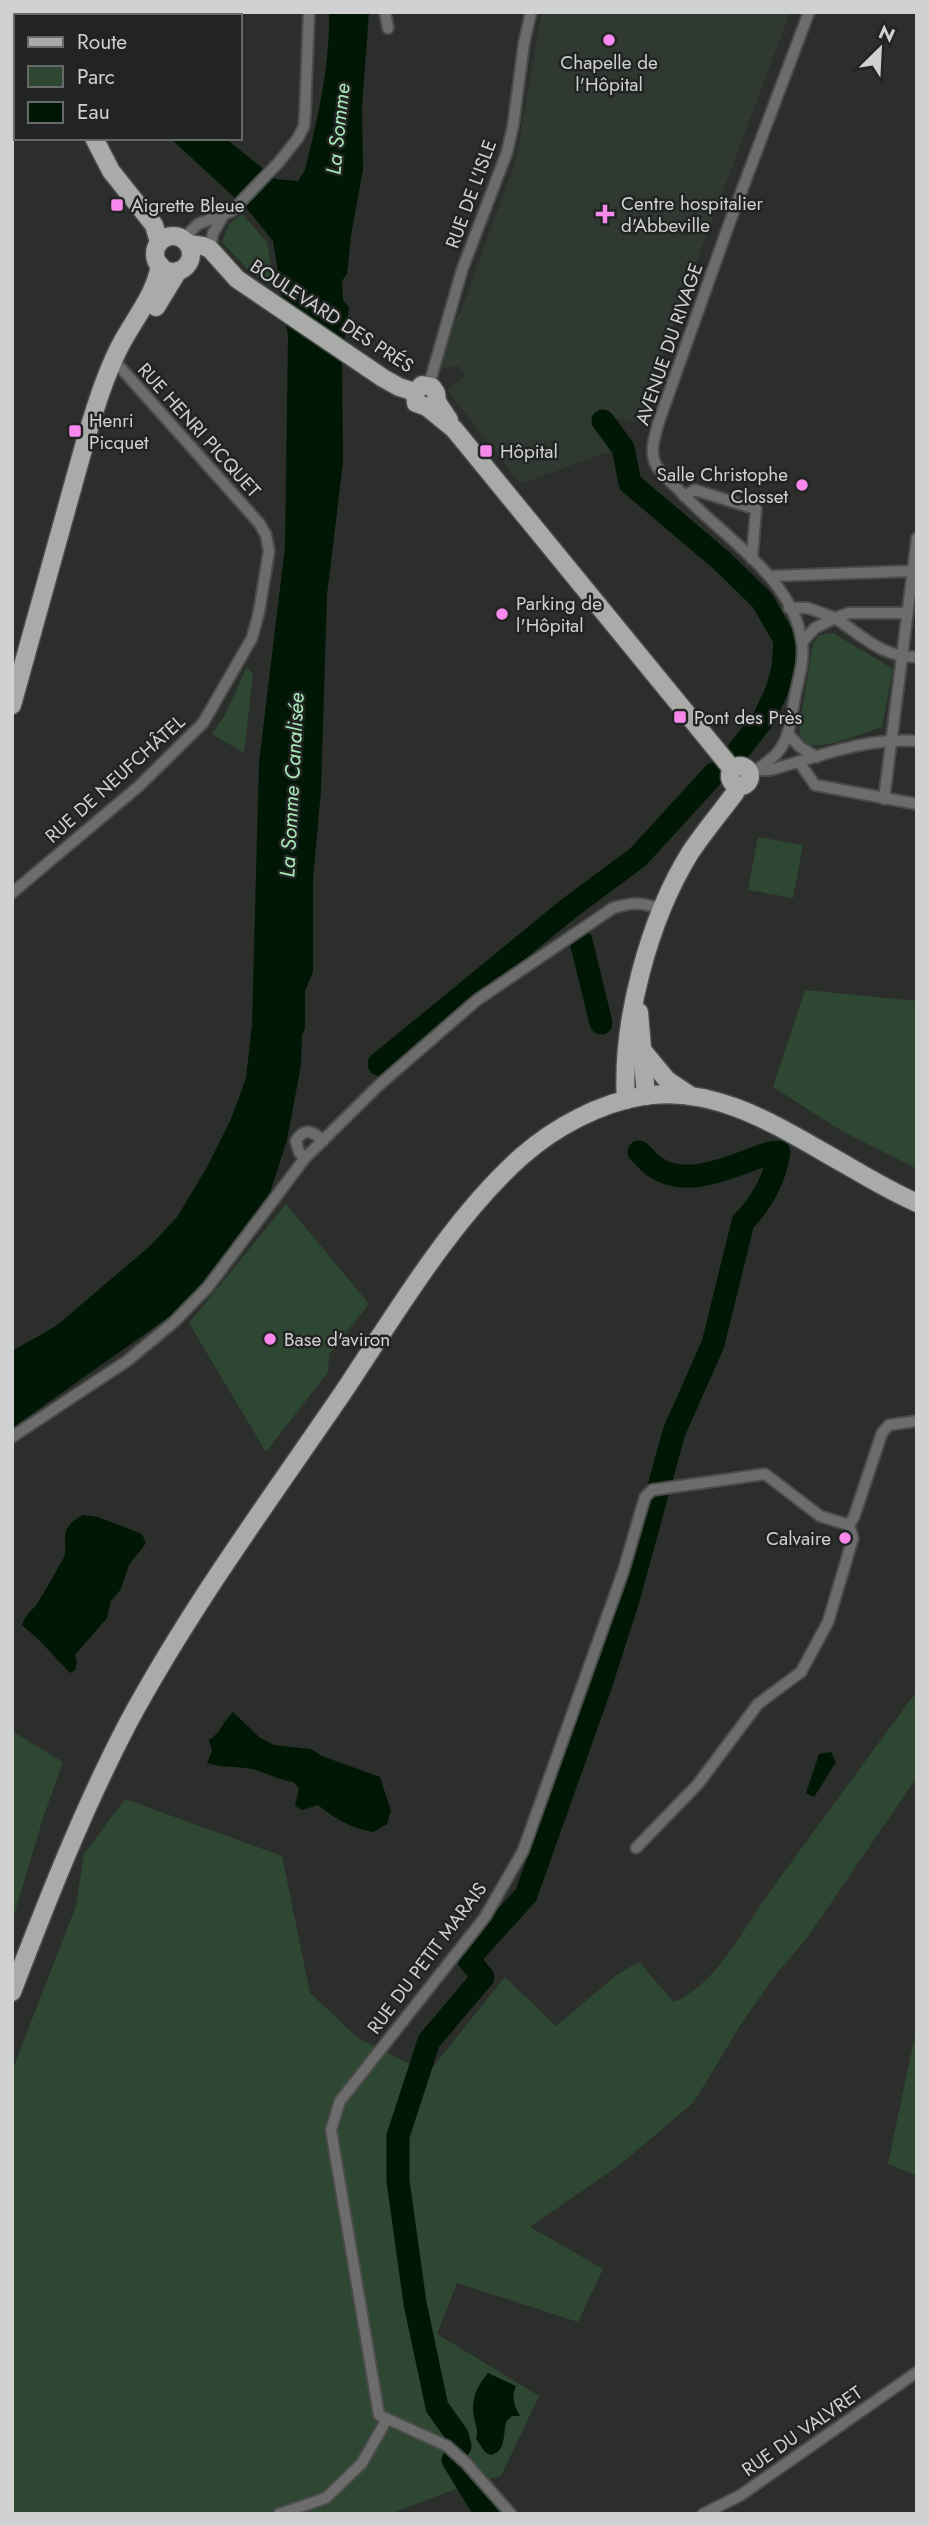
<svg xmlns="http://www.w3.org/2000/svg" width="929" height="2526" font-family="Jost,sans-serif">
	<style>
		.built { fill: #303832 }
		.green { fill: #2e4733 }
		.water { fill: #001705 }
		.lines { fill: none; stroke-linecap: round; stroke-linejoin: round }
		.river { stroke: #001705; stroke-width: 23 }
		.street-casing { stroke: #494c49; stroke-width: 14 }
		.primary-casing { stroke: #494c49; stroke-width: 21 }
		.street { stroke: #6b6c6b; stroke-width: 10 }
		.primary { stroke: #a9aba9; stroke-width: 18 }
		.poi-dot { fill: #f788ec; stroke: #212422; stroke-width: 2.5 }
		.labels { text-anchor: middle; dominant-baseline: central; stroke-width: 5; stroke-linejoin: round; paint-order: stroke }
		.poi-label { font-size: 19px; fill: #d0d2d1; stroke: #212422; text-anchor: start }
		.street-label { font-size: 19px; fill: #d0d2d1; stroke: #212422 }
		.water-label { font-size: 21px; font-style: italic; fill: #a9e9b7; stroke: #212422 }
	</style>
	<rect width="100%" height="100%" fill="#2b2e2b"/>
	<polygon class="built" points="542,12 790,12 637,422 605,417 600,422 614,450 520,484 447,390 465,376 458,366 446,368 439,366 452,326 461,310 515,163"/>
	<g class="green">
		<polygon points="242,214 267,242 275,288 251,273 222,242 229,224"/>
		<path d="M833,633L893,669L882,727C866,732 820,752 806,743C801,739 800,733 799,728L813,643L820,635Z"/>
		<polygon points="247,667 253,674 244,753 212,734 225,715"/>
		<polygon points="758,837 803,845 793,898 748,890"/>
		<polygon points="805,990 917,1001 917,1169 842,1131 773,1087"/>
		<polygon points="286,1204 369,1304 329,1354 328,1372 266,1452 189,1323"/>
		<path d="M917,1691V1777L807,1938L777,1973L741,2024L694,2102L621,2164L530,2227L603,2269L578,2322L457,2283L437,2334L539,2396L501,2476L453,2490L390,2514H12V2071L76,1906L84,1854L125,1799L282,1856L310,1993L358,2038L428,2073L505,1977L556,2026L618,1974L639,1962L674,2002C721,1981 744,1925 774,1886C821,1821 869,1756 917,1691Z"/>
		<polygon points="12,1731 63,1762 43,1818 12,1922"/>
		<polygon points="917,2025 917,2176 888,2164"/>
	</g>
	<g class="water">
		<path d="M329,12H369L362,107L363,169L351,236L347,274L342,281L343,300L349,308L342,361L343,462L327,595L321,790L313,880V972L305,991V1029L302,1035L301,1065L287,1140L266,1205L193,1297L176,1312L12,1428V1351L56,1326L150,1246L177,1217L206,1169L231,1119L246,1078L252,1024L259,762L285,547L288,336L273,241L247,209L170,138H225L276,179L298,181L305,170C318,117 330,67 329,12Z"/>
		<path d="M83,1515L98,1517L142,1534L146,1543L129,1565L121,1589L111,1601L107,1618L75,1655L77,1662L75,1670L70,1673L39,1640L22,1625C25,1614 35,1609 40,1599C48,1586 55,1573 62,1561C72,1544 53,1531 83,1515Z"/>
		<path d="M233,1712L259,1737L274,1745L311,1749L322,1756L380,1777L391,1811L387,1824L373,1832C351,1828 335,1819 318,1805L302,1810L295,1806L299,1789L294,1782C277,1780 267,1772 251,1769C236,1766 222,1768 207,1763L212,1751L209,1740C221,1733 223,1721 233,1712Z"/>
		<polygon points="831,1752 836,1762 814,1797 806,1793 819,1754"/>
		<path d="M488,2373L516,2386C511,2397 514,2405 520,2416H512L506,2422C503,2436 506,2451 491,2455L485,2452L476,2439C478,2432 477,2429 475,2422C470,2401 475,2389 488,2373Z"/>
	</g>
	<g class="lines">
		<g class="river">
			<polyline points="603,421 623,448 630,483 722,561 762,600 785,640 783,668 777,690 764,718 739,750"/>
			<polyline points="581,941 601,1023"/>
			<polyline points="379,1064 568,909 638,857 714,774"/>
			<path d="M460,2446L457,2435L437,2407L415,2303L398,2181V2136L429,2041L483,1977L468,1959L526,1895L600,1687L628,1600L674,1432L713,1344L743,1222C761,1204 776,1177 779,1152L770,1153C735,1164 689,1190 655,1167C649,1163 644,1156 639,1152"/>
			<polyline points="453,2460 480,2504 492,2514"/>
		</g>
		<defs>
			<g id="street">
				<polyline points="385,12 388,28"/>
				<polyline points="183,239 198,224 232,211 279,162 298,138 304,126 305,114 309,12"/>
				<polyline points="210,249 213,233 223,216"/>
				<polyline points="429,385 462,270 507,152 513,126 524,43 531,12"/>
				<polyline points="684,496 695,490 756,509 752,559"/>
				<polyline points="771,576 913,571"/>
				<polyline points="789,608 808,608 835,618 849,613 907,613"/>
				<path d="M802,642L815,628L835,618C863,636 881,657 917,657"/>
				<polyline points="788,734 800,747 817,757"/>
				<polyline points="799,762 815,785 917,804"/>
				<path d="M756,770H770C818,757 866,737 917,741"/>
				<path d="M750,773C786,754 788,739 794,701C797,684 805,661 802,643C794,577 720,535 678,489C671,482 661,474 656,465C649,452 655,437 658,424L728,227L809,12"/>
				<polyline points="884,799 917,538"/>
				<polyline points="12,893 139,786 203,723 252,638 259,612 269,551 266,535 259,523 120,367 112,363"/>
				<path d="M305,1158L299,1152L296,1141C304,1127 313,1131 323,1141"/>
				<path d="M12,1437L127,1361L174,1322L208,1287L305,1158L378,1086L477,1000L613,908C632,902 644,902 662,910"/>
				<polyline points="849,1525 854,1517 882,1433 889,1425 917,1421"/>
				<polyline points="636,1848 698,1784 758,1704 801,1672 828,1622 853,1538 849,1525"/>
				<polyline points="279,2514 326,2498 362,2463 387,2419"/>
				<polyline points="511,2514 466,2463 447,2446 379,2415 331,2130 340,2101 485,1917 523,1851 623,1572 645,1497 652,1490 765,1474 820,1516 849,1525"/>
				<polyline points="703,2514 741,2495 917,2372"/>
			</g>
			<g id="primary">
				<polyline points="57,12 58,16"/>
				<polyline points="94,138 111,171 154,225 159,242"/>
				<circle cx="173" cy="254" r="18"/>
				<polyline points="188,244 203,246 210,249 237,279 383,378 399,387 415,392"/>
				<polyline points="156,307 178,271"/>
				<polyline points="415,392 416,403 427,407 454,429 733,770"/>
				<polyline points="415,392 422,385 432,387 436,393 437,402 449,420"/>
				<path d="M12,705L87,435C96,406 105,376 119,348C133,320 155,296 160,265"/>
				<circle cx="740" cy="776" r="10"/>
				<polyline points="639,1012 646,1096"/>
				<polyline points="643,1051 667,1080 691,1096"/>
				<path d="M626,1100C621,1023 649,919 690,853C704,832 720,813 735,793L737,785"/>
				<path d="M12,1992C47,1901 83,1809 128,1723C190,1608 268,1502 342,1394C395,1315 451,1219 522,1156C555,1127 600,1103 643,1096C719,1084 785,1131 848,1166C870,1179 893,1192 917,1203"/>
			</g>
		</defs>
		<use href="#street" class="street-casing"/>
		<use href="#primary" class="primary-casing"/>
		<use href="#street" class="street"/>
		<use href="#primary" class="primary"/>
	</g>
	<g class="poi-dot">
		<circle cx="609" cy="40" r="7"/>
		<rect x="110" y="198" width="14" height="14" rx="3.5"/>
		<path d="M601.5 203.5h7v7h7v7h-7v7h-7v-7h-7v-7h7z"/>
		<rect x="68" y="424" width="14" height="14" rx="3.5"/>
		<rect x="479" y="444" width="14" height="14" rx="3.5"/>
		<circle cx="802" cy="485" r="7"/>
		<circle cx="502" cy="614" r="7"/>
		<rect x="673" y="710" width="14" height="14" rx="3.5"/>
		<circle cx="270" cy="1339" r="7"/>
		<circle cx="845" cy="1538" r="7"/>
	</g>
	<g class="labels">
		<g class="poi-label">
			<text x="609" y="62" text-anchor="middle">Chapelle de<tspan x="609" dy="22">l'Hôpital</tspan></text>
			<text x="621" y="203">Centre hospitalier<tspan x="621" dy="22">d'Abbeville</tspan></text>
			<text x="131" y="205">Aigrette Bleue</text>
			<text x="89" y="420">Henri<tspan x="89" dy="22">Picquet</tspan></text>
			<text x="500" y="451">Hôpital</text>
			<text x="788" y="474" text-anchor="end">Salle Christophe<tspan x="788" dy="22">Closset</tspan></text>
			<text x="516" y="603">Parking de<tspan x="516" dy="22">l'Hôpital</tspan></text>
			<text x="694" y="717">Pont des Près</text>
			<text x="284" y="1339">Base d'aviron</text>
			<text x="831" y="1538" text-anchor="end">Calvaire</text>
		</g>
		<g class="street-label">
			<text transform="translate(471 194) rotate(-70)">RUE DE L'ISLE</text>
			<text transform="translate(332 316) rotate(33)">BOULEVARD DES PRÉS</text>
			<text transform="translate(669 344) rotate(-71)">AVENUE DU RIVAGE</text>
			<text transform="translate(199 430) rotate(48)">RUE HENRI PICQUET</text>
			<text transform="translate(115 779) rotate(-42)">RUE DE NEUFCHÂTEL</text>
			<text transform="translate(427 1958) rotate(-53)">RUE DU PETIT MARAIS</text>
			<text transform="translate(802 2431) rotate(-35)">RUE DU VALVRET</text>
		</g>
		<g class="water-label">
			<text transform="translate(338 129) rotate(-84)">La Somme</text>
			<text transform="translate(292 785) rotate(-87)">La Somme Canalisée</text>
		</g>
	</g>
	<rect width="929" height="2526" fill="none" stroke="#d0d2d1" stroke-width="28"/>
	<rect x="14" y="14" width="228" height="126" fill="#212422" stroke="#676a68" stroke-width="2"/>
	<rect x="28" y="37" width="35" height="10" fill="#a9aba9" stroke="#676a68" stroke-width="2"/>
	<text x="77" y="49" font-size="21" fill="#d0d2d1">Route</text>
	<rect x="28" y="66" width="35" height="21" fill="#2e4733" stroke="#676a68" stroke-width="2"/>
	<text x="77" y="84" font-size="21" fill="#d0d2d1">Parc</text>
	<rect x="28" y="102" width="35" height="21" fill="#001705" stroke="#676a68" stroke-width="2"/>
	<text x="77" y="119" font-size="21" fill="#d0d2d1">Eau</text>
	<g transform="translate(880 49) rotate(24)" stroke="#212422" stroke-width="5" paint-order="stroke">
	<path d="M0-5L12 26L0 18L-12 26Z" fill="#d0d2d1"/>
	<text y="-10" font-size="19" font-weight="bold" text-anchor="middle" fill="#d0d2d1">N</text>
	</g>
</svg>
